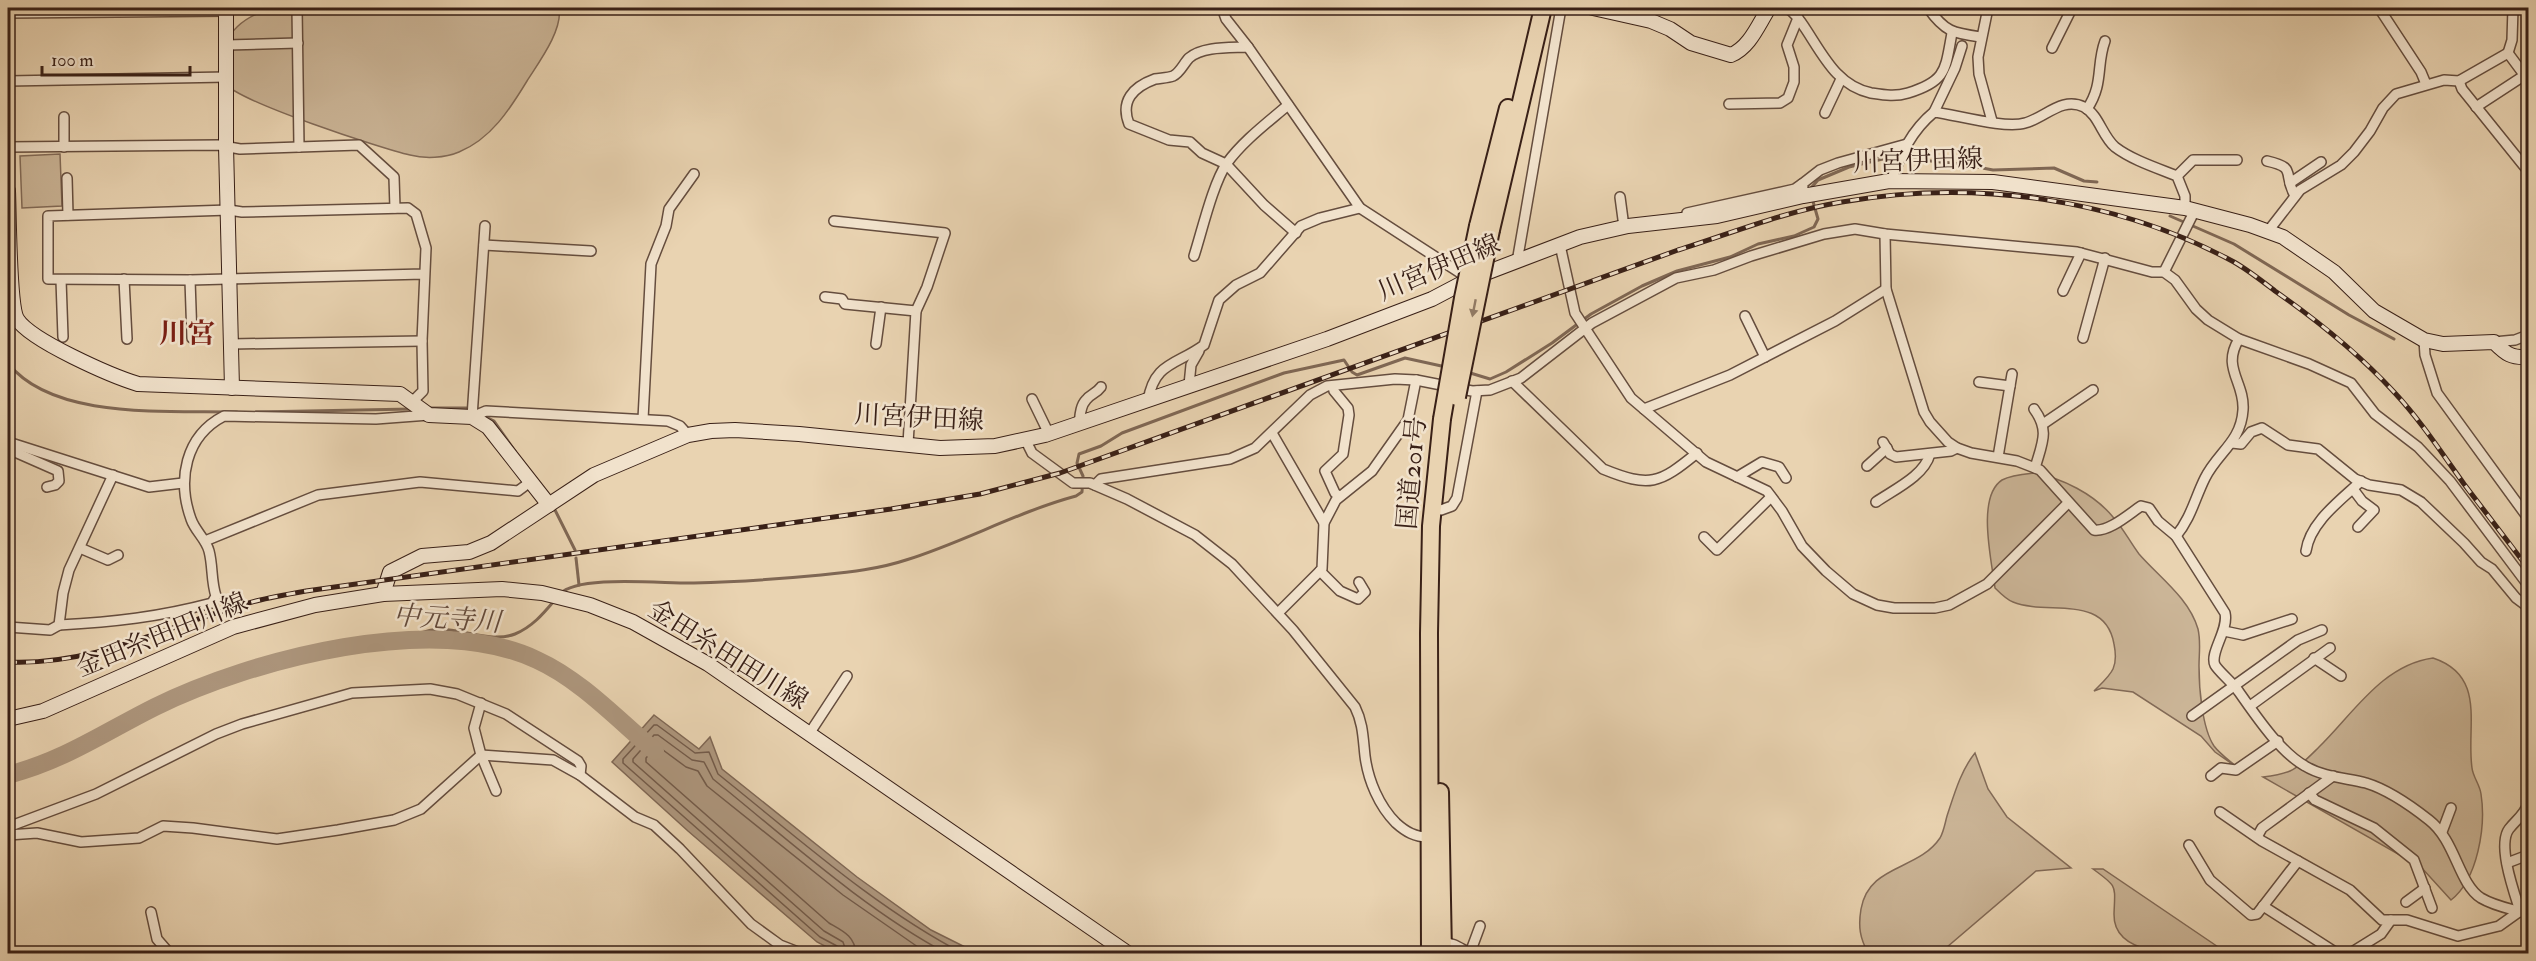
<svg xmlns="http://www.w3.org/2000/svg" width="2536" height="961" font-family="'IM FELL Double Pica','Noto Serif JP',serif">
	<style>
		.green { fill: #cbb597; stroke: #826a57; stroke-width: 1.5 }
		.water { fill: #ad967d; stroke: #7f6754; stroke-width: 1.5 }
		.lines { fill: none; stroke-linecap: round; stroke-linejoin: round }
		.shore { stroke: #735b4a; stroke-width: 1.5 }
		.stream { stroke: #7f6754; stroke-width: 3 }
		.river { stroke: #ad967d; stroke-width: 18 }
		.street-casing { stroke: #654d3e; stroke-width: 12 }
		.secondary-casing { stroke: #392017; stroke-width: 16 }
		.highway-casing { stroke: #392017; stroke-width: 20 }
		.street { stroke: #f1e2cc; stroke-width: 9 }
		.secondary { stroke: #f1e2cc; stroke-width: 14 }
		.highway { stroke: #e9d3b1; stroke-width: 16 }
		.rail-casing { stroke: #392017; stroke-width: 5 }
		.rail { stroke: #f1e2cc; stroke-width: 3; stroke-dasharray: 9; stroke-linecap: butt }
		.highway-bridge-casing { stroke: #392017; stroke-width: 20; stroke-linecap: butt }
		.highway-bridge { stroke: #e9d3b1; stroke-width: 16 }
		.oneway { fill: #917a64 }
		.labels { text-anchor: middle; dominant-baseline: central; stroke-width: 5; stroke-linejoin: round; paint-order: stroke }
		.street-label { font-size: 26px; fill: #392017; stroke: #f1e2cc }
		.water-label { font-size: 27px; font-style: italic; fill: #62493b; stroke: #f1e2cc }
		.quarter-label { font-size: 28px; font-weight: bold; fill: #7a1f14; stroke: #f1e2cc }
	</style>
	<rect width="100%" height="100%" fill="#e9d3b1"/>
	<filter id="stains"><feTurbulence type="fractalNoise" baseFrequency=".00333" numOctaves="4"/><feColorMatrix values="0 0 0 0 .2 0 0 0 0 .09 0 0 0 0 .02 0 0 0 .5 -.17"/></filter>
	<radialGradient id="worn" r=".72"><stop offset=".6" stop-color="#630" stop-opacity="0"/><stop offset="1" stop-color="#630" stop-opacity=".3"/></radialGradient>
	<g class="green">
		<path d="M274,8H559C563,30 539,62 527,81C510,109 491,139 459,152C445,158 425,159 410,155C383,149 236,101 225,83C217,70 219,57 225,44C234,24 254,13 274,8Z"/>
		<polygon points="60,154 62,206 22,208 20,156"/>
		<path d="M2034,473C2062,478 2094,494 2113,517C2123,528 2130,542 2139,554C2159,577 2189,598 2198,629C2201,642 2199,653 2199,666C2199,688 2202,728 2214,746C2220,754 2230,761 2238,768L2215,752L2201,736L2133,692L2102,688L2094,691C2111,674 2119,669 2114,644C2105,593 2048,616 2013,602C2007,600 2000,593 1995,588C1992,562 1976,497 2002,480C2011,475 2024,474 2034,473Z"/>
		<path d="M2433,658C2487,676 2466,726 2472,768C2473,777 2480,785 2481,794C2486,826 2478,879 2451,900L2421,867L2263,777C2272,776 2281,775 2290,771C2301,766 2310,756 2319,747C2353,714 2382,665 2433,658Z"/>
		<path d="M1975,753L1988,789L2007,817L2071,868L2036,871L1940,953H1868C1860,938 1858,927 1861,909C1869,864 1918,871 1940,838C1944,831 1945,823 1947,816C1954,795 1961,770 1975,753Z"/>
		<path d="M2093,869H2103L2227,953C2193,954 2113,961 2114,914C2115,885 2118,887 2093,869Z"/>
	</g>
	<polygon class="water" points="654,715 699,749 710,737 722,769 857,877 931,930 977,953 838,953 817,942 688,831 612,762"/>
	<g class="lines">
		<g class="shore">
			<path d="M840,954L837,946L820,937L623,763V759L654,725H657L695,753L709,752L718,774C797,837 874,907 964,954"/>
			<path d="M847,954L843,942L824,931L633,762V759L654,735H658L692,760L704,762L713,779C785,837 866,911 948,954"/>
			<path d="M856,954C855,936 843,931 829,923L646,762V758L656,747H659L686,767L698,771L707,786L843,895L928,954"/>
		</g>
		<g class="stream">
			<polyline points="1812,191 1811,188 1818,180 1849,167 1891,157 1961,164 1993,170 2054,168 2084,181 2097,182"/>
			<polyline points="2170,216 2234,244 2349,315 2394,339"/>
			<path d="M8,363C53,421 171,410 237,412"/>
			<polyline points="1467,372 1490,379 1506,372 1552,343 1591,314 1642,286 1677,271 1730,257 1758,244 1794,236 1814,227 1818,219 1812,198"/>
			<polyline points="430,408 466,408 471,410"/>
			<polyline points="256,412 411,409"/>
			<polyline points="482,415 494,421 515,451"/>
			<polyline points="553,506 575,550"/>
			<polyline points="576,558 579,585"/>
			<path d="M560,594C578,574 666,584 694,583C736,582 779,579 821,575C850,572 879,569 906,560C964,542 1017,512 1076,496L1082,492L1083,476L1077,463L1079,454L1101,446L1122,433L1284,373L1344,360L1352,372L1357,375L1405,358L1446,367"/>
			<path d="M411,640C440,613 482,647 515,634C532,627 543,614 554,601"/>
		</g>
		<path class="river" d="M8,775C65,760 103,733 155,707C252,659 435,611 537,660C581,680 618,720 655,751"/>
		<defs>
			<g id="street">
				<polyline points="297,8 299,147"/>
				<polyline points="1222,8 1226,19 1248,47 1360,208 1468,278"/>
				<path d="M1787,8C1795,13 1800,20 1805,28C1823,55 1837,86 1871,93C1884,95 1895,97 1908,93C1947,81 1945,70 1952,33"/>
				<path d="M1928,8C1945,32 1953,33 1981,37"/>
				<polyline points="1988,8 1978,57 1979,74 1992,121"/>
				<polyline points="2379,8 2421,72 2426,84"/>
				<polyline points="8,13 226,11"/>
				<polyline points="227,45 298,43"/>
				<path d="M1248,47C1230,48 1203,46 1189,58C1184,63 1180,73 1173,76C1168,78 1160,78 1155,79C1133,87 1120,101 1129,124L1169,140L1190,142L1202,153L1226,164L1264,205L1296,233"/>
				<polyline points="2052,48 2072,8"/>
				<polyline points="2508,53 2512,40 2513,8"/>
				<polyline points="2508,53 2528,80"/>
				<polyline points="8,81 227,77"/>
				<polyline points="2459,81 2462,89 2528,171"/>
				<polyline points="1729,104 1780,103 1788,98 1794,82 1794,67 1787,45 1798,18"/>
				<polyline points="2476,107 2525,75"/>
				<path d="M2087,109C2104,84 2096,65 2105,41"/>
				<polyline points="1934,112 1955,68 1962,46"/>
				<polyline points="1825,113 1841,79"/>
				<polyline points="64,117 64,147"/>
				<polyline points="8,147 218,145 240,149 359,145 394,177 395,208"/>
				<path d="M2267,161C2298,168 2282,173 2295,196"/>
				<polyline points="2177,176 2193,160 2237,160"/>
				<polyline points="67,178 68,215"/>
				<path d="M1891,181C1901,154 1911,131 1934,112C1957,115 2005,129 2025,123C2045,118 2062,96 2084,107C2099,115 2102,136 2115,147C2132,160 2157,168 2177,176L2185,196V208"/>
				<polyline points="2290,183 2321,162"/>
				<polyline points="1803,187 1802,184 1820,170 1838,163 1907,144"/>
				<polyline points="1620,197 1624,227"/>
				<polyline points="1687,213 1795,189 1802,184"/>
				<polyline points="834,221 945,233 927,287 916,311 908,444"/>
				<polyline points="485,226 472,417 486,411 668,421 680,426 688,435"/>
				<polyline points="2269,230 2300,190 2341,165 2354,152 2370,131 2383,108 2396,94 2444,80 2459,81 2508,53"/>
				<path d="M1885,234L1886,289L1924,412L1930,422L1948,442L1957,448L1971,453L2017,461L2040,470L2094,530C2109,532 2129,514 2141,506L2149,508L2158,521L2176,536L2225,613C2229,630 2209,653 2215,665C2218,671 2234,684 2239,692C2256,716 2280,752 2305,766C2323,777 2346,778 2366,783C2389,790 2410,805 2429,820C2456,841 2458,883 2481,898C2496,907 2513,909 2528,914"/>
				<polyline points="484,245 591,251"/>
				<polyline points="1560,245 1575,313 1631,398 1706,462 1767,491 1782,511 1802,546 1826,571 1853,594 1877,605 1894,608 1935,608 1949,605 1987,584 2068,503"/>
				<path d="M1194,256C1202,231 1213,183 1227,163C1243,141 1267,123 1288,105"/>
				<polyline points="1517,262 1561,8"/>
				<polyline points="2164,272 2195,210"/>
				<polyline points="124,279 127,339"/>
				<polyline points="61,280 63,337"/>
				<polyline points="190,280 192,338"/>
				<polyline points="2063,291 2081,253"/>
				<polyline points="825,297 842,299 845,304 916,311"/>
				<polyline points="1745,316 1765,357"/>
				<polyline points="2083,338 2105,258"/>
				<polyline points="2424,340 2425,355 2437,393 2528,518"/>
				<polyline points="2494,342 2515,340 2528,335"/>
				<polyline points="231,344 422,341"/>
				<polyline points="876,344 881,307"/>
				<path d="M1512,381L1603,469C1650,488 1659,484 1697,453"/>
				<polyline points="1979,382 2010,386"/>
				<polyline points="1189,385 1191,365 1199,351"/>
				<polyline points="1333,386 1334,391 1348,408 1349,415 1343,454 1325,471 1335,493 1339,496"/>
				<polyline points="1032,399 1049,434"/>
				<path d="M1148,401C1154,362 1177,365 1204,345L1219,300L1236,285L1260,273L1301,226L1320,218L1360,208"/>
				<polyline points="412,402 423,391 422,341 426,248 416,214 408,208 242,212 229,210 48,216 48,279 190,280 424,274"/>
				<polyline points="1644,409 1730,375 1835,321 1886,289"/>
				<path d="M2034,409C2050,431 2042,443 2035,468"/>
				<polyline points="643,419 651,264 666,226 669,209 694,174"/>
				<path d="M1079,424C1080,417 1080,406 1086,400C1090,394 1096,394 1101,387"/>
				<polyline points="2043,424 2093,390"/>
				<polyline points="1272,433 1324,523"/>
				<path d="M1025,439L1032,453L1073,483H1090L1127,499L1195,535L1232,564L1293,630L1355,707C1363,723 1363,738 1365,756C1368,780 1379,806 1396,823C1406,832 1415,837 1428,837"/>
				<polyline points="8,442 149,487 183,483"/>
				<polyline points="1883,442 1890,454 1896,457 1951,451 1957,448"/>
				<polyline points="2232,443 2241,444 2251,432 2262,428 2288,445 2318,449 2355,479 2369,485 2401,490 2421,502 2464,543 2481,562 2492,569 2516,598 2528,607"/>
				<polyline points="8,449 58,471 59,481 55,485 47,487"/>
				<polyline points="1998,457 2012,374"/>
				<polyline points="1867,466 1887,448"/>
				<polyline points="1737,477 1762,462 1779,467 1786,478"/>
				<polyline points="1095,485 1101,479 1230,459 1255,448 1310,395 1327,386 1395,379 1416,380 1472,391 1490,390 1521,378 1592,323 1676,278 1714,270 1751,256 1824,234 1855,229 1885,234 2077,252 2152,272 2164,272 2175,280 2196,309 2208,320 2239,339 2309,364 2351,383 2375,414 2418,447 2450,481 2528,585"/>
				<polyline points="2353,489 2362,501 2374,510 2358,527"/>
				<path d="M1876,502C1895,489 1924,476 1930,454"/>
				<polyline points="1441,510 1452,506 1457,498 1477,391"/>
				<path d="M2176,536C2191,518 2195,498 2205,478C2218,452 2241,442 2243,410C2245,382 2221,368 2239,339"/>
				<polyline points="1704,537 1717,550 1771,497"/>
				<polyline points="205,541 318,495 420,482 518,491 530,482"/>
				<polyline points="80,548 108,560 118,555"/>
				<path d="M2306,551C2310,522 2341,500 2361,481"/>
				<polyline points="1320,571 1340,591 1358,599 1365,592 1359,582"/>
				<polyline points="1278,613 1322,569 1324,523 1336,500 1372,471 1408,420 1416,380"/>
				<path d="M59,625C114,622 159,617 212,603L216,596C211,581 213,566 209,551C206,539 195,531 191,519C177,480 185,436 224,416L376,419L429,415"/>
				<polyline points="8,627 50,630 59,625 63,593 69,570 113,475"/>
				<polyline points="2224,631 2243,635 2292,619"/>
				<polyline points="2314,658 2341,676"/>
				<polyline points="481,703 474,728 481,755 496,791"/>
				<polyline points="2250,706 2330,648"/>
				<polyline points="2192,716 2298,640 2322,630"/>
				<polyline points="809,734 847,676"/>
				<polyline points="2211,776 2221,768 2236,770 2278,741"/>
				<polyline points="2309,793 2315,800 2374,828 2414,860 2432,908"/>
				<polyline points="2220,812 2262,841 2350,890 2382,920 2407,920 2458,936 2499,926 2520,911"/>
				<polyline points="8,827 96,794 216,734 242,724 352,693 430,689 457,694 506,714 578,761 581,766 580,775"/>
				<polyline points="2442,832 2451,808"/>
				<polyline points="8,835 37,833 81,842 139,838 163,826 193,828 277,839 338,830 394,820 421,809 481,755 553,760 580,775 635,817 654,825 680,849 751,924 780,945 803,954"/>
				<polyline points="2257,837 2262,828 2333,776"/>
				<polyline points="2189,845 2210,880 2251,915 2257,914 2298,861"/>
				<polyline points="2507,863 2528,855"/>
				<polyline points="2406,902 2425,888"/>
				<polyline points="2263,906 2335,952 2352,952 2381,934 2391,920"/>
				<path d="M2520,911C2514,892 2497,845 2509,829C2516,820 2524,815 2528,804"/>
				<polyline points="151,912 157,939 170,954"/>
				<path d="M1443,943C1454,942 1462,950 1472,954"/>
				<polyline points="8,952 9,954"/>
				<polyline points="1470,953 1480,926"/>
				<polyline points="1501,954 1505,952"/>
			</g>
			<g id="secondary">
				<polyline points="226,8 226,146 232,388"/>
				<path d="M1593,8L1651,21L1670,29L1691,43L1731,55C1750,47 1758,25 1769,8"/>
				<path d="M8,191C9,213 9,305 17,319C31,341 112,376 138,384L400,394L429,415L472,417L488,427L549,505"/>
				<path d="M383,594L390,572L422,556L469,552L491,543L594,475L688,435L711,431L735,430L799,434L940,448L995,446L1045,435L1327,339L1432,299L1470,279L1580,237L1628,226L1717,216L1803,196L1889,181L1993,182L2185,208L2250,225L2283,237L2334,272L2374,311L2424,340L2443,344L2494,342C2506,354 2511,358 2528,357"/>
				<polyline points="8,719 43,711 233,627 315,605 383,594 502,589 542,593 590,605 633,622 708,664 1129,954"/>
				<polyline points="2526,954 2528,950"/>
			</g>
			<g id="highway">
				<polyline points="1478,226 1508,108"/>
				<polyline points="1491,230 1543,8"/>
				<polyline points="1440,792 1443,954"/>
				<polyline points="1430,954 1429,633 1431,526 1442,419"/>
			</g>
		</defs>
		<use href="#street" class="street-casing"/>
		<use href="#secondary" class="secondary-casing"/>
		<use href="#highway" class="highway-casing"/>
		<use href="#street" class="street"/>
		<use href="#secondary" class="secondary"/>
		<use href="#highway" class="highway"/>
		<defs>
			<path id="rail" d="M8,662C98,666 172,623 256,601C272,597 289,594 306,591L891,509L980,494L1060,473L1678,250C1732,233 1786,211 1842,202C1974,179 2116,198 2234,262C2248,270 2262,281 2275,291C2318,321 2358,353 2394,392C2421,421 2441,452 2464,484C2485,512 2507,540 2528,568"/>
		</defs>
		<use href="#rail" class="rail-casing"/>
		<use href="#rail" class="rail"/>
		<defs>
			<g id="highway-bridge">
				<polyline points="1457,397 1491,230"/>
				<polyline points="1442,419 1463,298 1478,226"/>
			</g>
		</defs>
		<use href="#highway-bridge" class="highway-bridge-casing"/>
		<use href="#highway-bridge" class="highway-bridge"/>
	</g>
	<defs><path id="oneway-solid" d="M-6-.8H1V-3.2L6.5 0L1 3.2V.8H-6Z" transform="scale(1.5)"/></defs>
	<use class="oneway" href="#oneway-solid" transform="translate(1474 308) rotate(101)"/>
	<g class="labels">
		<g class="street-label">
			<text transform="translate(1918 161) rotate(-2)">川宮伊田線</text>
			<text transform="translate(1439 268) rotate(-23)">川宮伊田線</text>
			<text transform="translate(919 418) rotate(3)">川宮伊田線</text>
			<text transform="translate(1412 473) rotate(-85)">国道201号</text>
			<text transform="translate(162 635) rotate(-22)">金田糸田田川線</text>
			<text transform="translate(728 655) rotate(32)">金田糸田田川線</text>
		</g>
		<g class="water-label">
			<text transform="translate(447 619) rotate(4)">中元寺川</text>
		</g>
		<g class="quarter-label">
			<text x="187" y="334">川宮</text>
		</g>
	</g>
	<rect width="2536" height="961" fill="none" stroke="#e9d3b1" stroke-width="30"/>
	<rect x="9" y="9" width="2518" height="943" fill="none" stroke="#392017" stroke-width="3"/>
	<rect x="15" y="15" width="2506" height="931" fill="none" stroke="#392017" stroke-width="1.5"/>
	<path d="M42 66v9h148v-9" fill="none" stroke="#392017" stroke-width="3"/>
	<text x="51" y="66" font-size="18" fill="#392017" stroke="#f1e2cc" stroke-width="4.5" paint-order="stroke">100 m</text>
	<rect width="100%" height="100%" filter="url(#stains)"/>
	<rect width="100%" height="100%" fill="url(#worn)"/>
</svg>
